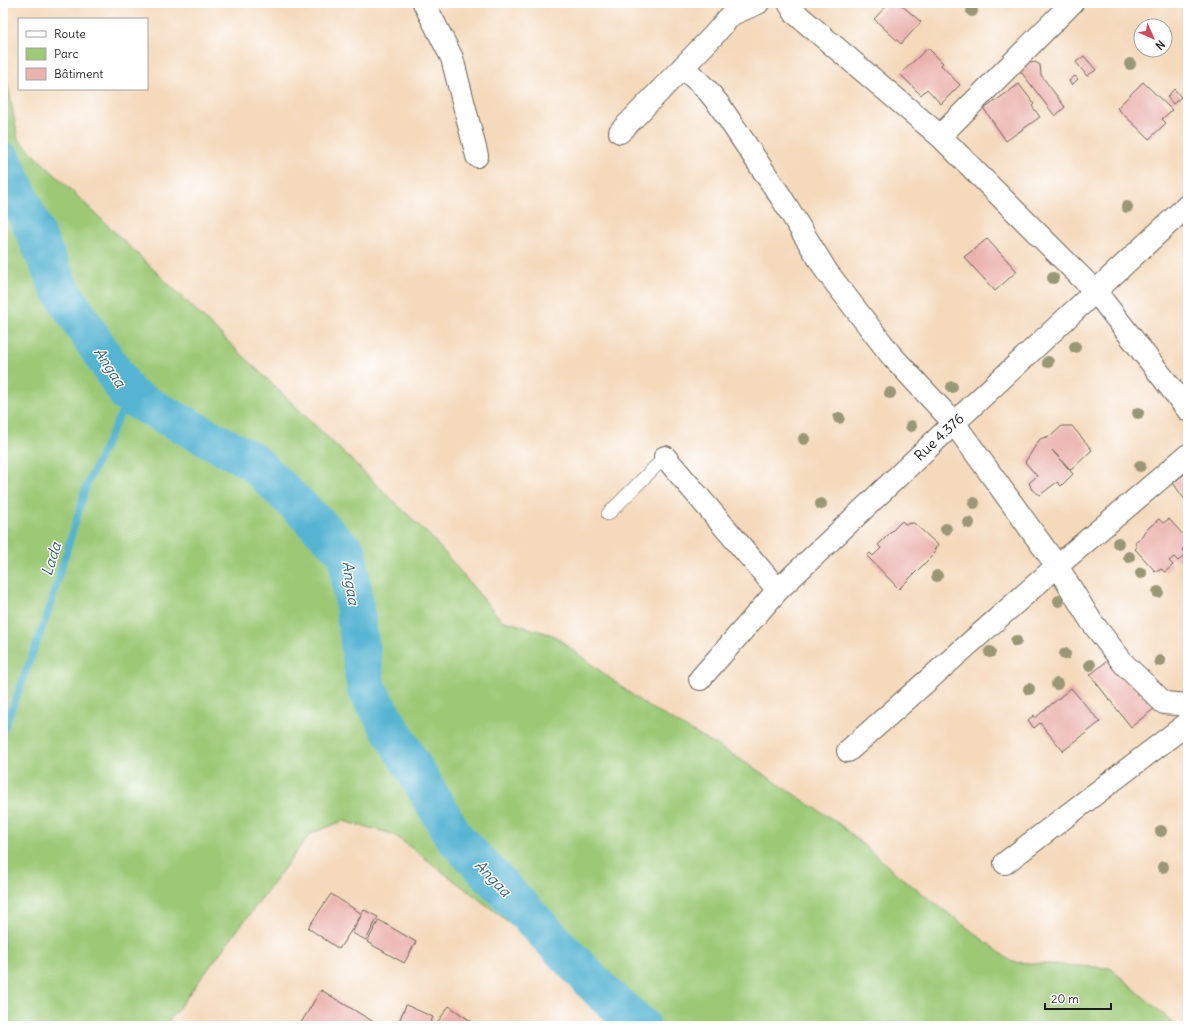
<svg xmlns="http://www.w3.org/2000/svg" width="1191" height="1029" font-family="Delius,sans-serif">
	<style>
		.green { fill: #9dc977; stroke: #5c724a }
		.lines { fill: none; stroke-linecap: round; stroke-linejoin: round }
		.stream { stroke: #54b4d2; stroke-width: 7 }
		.river { stroke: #54b4d2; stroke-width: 39 }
		.building { fill: #ebb3ae }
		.service-casing { stroke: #685e54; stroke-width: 14 }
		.minor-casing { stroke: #685e54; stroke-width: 24 }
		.service { stroke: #fff; stroke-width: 13 }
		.minor { stroke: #fff; stroke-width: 22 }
		.tree { fill: #9a9777 }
		.labels { text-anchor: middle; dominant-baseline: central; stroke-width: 3; stroke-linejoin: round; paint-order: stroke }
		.street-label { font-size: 14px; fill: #1c1c1c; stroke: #fff }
		.water-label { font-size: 15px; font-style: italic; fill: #35606e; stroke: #fff }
	</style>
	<rect width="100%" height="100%" fill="#fff"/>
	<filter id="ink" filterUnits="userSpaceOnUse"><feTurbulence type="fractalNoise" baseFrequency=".025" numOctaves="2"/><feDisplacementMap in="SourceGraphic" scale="8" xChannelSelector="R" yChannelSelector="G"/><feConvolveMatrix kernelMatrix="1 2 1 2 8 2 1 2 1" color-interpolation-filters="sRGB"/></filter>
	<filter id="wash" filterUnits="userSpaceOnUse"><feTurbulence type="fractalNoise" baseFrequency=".012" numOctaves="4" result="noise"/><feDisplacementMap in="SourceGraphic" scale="16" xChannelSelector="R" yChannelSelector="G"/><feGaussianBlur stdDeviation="0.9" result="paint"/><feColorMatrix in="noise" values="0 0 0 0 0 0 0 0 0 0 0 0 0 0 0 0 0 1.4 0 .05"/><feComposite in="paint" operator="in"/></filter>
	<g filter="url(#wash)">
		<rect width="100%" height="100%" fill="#f4d9bb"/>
		<polygon class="green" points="3,59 18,139 432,538 501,620 553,635 644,704 740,759 838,823 898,875 1012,962 1110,968 1177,1026 641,1026 606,996 393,834 343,821 310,834 165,1026 3,1026"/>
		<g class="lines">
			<polyline class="stream" points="3,732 48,613 87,484 129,396"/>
			<polyline class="river" points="3,161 59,287 129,396 252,461 347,553 366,688 455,838 606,996 641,1026"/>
		</g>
		<g id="blocks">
			<g class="building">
				<polygon points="889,3 899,3 921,22 901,44 874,19"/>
				<polygon points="928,48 943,63 941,65 960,85 941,104 927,89 921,95 900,74"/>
				<polygon points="1084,56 1096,70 1087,76 1076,62"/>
				<polygon points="1028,60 1031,63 1035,62 1040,65 1041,75 1065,107 1055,116 1018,68"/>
				<polygon points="1075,76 1078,79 1072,85 1069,81"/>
				<polygon points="1143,82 1172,110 1162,119 1166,123 1149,139 1117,108"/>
				<polygon points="1019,84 1034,104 1032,106 1040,117 1006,141 984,109"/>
				<polygon points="1174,89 1181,97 1173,104 1167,97"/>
				<polygon points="987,239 1017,271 995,291 964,257"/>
				<polygon points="1062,426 1072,426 1092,450 1071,470 1052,450 1073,474 1061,486 1057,482 1040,495 1032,490 1029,483 1037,476 1025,462 1040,439 1052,435"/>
				<polygon points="1188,471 1188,504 1173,483"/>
				<polygon points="1159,519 1163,523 1169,519 1188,540 1187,544 1182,550 1186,554 1178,561 1174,557 1169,561 1173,565 1165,572 1161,569 1158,571 1155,571 1135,549 1137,547 1135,544 1136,541 1142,537 1144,532"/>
				<polygon points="902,521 905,524 914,523 938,545 934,550 936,552 899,589 867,556 870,553 873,556 881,548 878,545"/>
				<polygon points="1113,656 1155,708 1131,727 1090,675"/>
				<polygon points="1071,688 1100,722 1063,751 1040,723 1034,728 1028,720 1034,715 1035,718"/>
				<polygon points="331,894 362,914 339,949 308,928"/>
				<polygon points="364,910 378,917 366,940 352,933"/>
				<polygon points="379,920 416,942 404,963 367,942"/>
				<polygon points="321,990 372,1021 369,1026 299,1026"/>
				<polygon points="406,1005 433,1017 429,1026 397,1026"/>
				<polygon points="449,1006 478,1026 435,1026"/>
			</g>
		</g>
	</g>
	<g filter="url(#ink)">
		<use href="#blocks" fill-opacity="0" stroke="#685e54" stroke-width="1"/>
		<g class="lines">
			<defs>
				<polyline id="service" points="608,514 665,457"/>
				<g id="minor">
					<polyline points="424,3 452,58 477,156"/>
					<polyline points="789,3 795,13 940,136 1096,292 1188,410"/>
					<polyline points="683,67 708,91 720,106 781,197 827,272 891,355 954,423 1057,566 1091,621 1124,664 1164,703 1188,705"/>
					<polyline points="620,132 713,36 732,14 758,3"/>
					<polyline points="940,136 1072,3"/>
					<polyline points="665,457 778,590"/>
					<polyline points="700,679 778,590 954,423 1188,205"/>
					<polyline points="848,751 1057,566 1188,455"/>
					<polyline points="1005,863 1188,723"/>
				</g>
			</defs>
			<use href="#service" class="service-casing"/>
			<use href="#minor" class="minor-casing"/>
			<use href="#service" class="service"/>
			<use href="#minor" class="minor"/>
		</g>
		<g class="tree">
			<circle cx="972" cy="11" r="6"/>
			<circle cx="1130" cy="64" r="6"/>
			<circle cx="1127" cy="207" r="6"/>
			<circle cx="1053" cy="278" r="6"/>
			<circle cx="1075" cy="347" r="6"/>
			<circle cx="1048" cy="362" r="6"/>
			<circle cx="952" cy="387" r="6"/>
			<circle cx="890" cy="393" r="6"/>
			<circle cx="1138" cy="413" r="6"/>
			<circle cx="839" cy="418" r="6"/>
			<circle cx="911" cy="426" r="6"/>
			<circle cx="804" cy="439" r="6"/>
			<circle cx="1140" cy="466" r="6"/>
			<circle cx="974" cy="503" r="6"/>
			<circle cx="821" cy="504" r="6"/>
			<circle cx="969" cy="523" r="6"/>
			<circle cx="946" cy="529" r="6"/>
			<circle cx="1118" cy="543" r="6"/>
			<circle cx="1129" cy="557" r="6"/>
			<circle cx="1141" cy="573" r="6"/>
			<circle cx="937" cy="576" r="6"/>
			<circle cx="1158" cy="592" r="6"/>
			<circle cx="1059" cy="601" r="6"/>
			<circle cx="1016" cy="641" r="6"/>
			<circle cx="990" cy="652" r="6"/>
			<circle cx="1065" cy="654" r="6"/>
			<circle cx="1160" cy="661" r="6"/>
			<circle cx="1090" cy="665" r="6"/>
			<circle cx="1057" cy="684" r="6"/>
			<circle cx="1029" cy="689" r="6"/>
			<circle cx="1161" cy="831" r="6"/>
			<circle cx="1163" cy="867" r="6"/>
		</g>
	</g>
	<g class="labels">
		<g class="street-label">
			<text transform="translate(939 437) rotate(-43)">Rue 4.376</text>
		</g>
		<g class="water-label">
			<text transform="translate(110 367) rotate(57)">Angaa</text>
			<text transform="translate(51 559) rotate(-73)">Lada</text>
			<text transform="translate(351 583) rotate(82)">Angaa</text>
			<text transform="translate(493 878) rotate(46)">Angaa</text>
		</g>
	</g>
	<rect width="1191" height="1029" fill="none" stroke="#fff" stroke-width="16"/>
	<rect x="18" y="18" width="130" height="72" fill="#ffffff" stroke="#a4a4a4"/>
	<rect x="26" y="31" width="20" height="6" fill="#ffffff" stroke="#a4a4a4"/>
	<text x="54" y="38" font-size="12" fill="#1c1c1c">Route</text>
	<rect x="26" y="48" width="20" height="12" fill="#9dc977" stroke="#a4a4a4"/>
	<text x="54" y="58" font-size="12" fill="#1c1c1c">Parc</text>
	<rect x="26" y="68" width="20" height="12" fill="#ebb3ae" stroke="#a4a4a4"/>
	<text x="54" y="78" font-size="12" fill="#1c1c1c">Bâtiment</text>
	<g transform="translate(1153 38) rotate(135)"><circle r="19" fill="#ffffff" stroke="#a4a4a4"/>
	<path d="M0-3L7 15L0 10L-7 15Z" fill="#d1495b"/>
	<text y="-6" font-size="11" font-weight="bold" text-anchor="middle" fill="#1c1c1c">N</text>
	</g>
	<path d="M1045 1003v6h66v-6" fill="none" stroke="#1c1c1c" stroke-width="2"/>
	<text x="1051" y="1003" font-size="12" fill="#1c1c1c" stroke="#ffffff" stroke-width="3" paint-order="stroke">20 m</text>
</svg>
